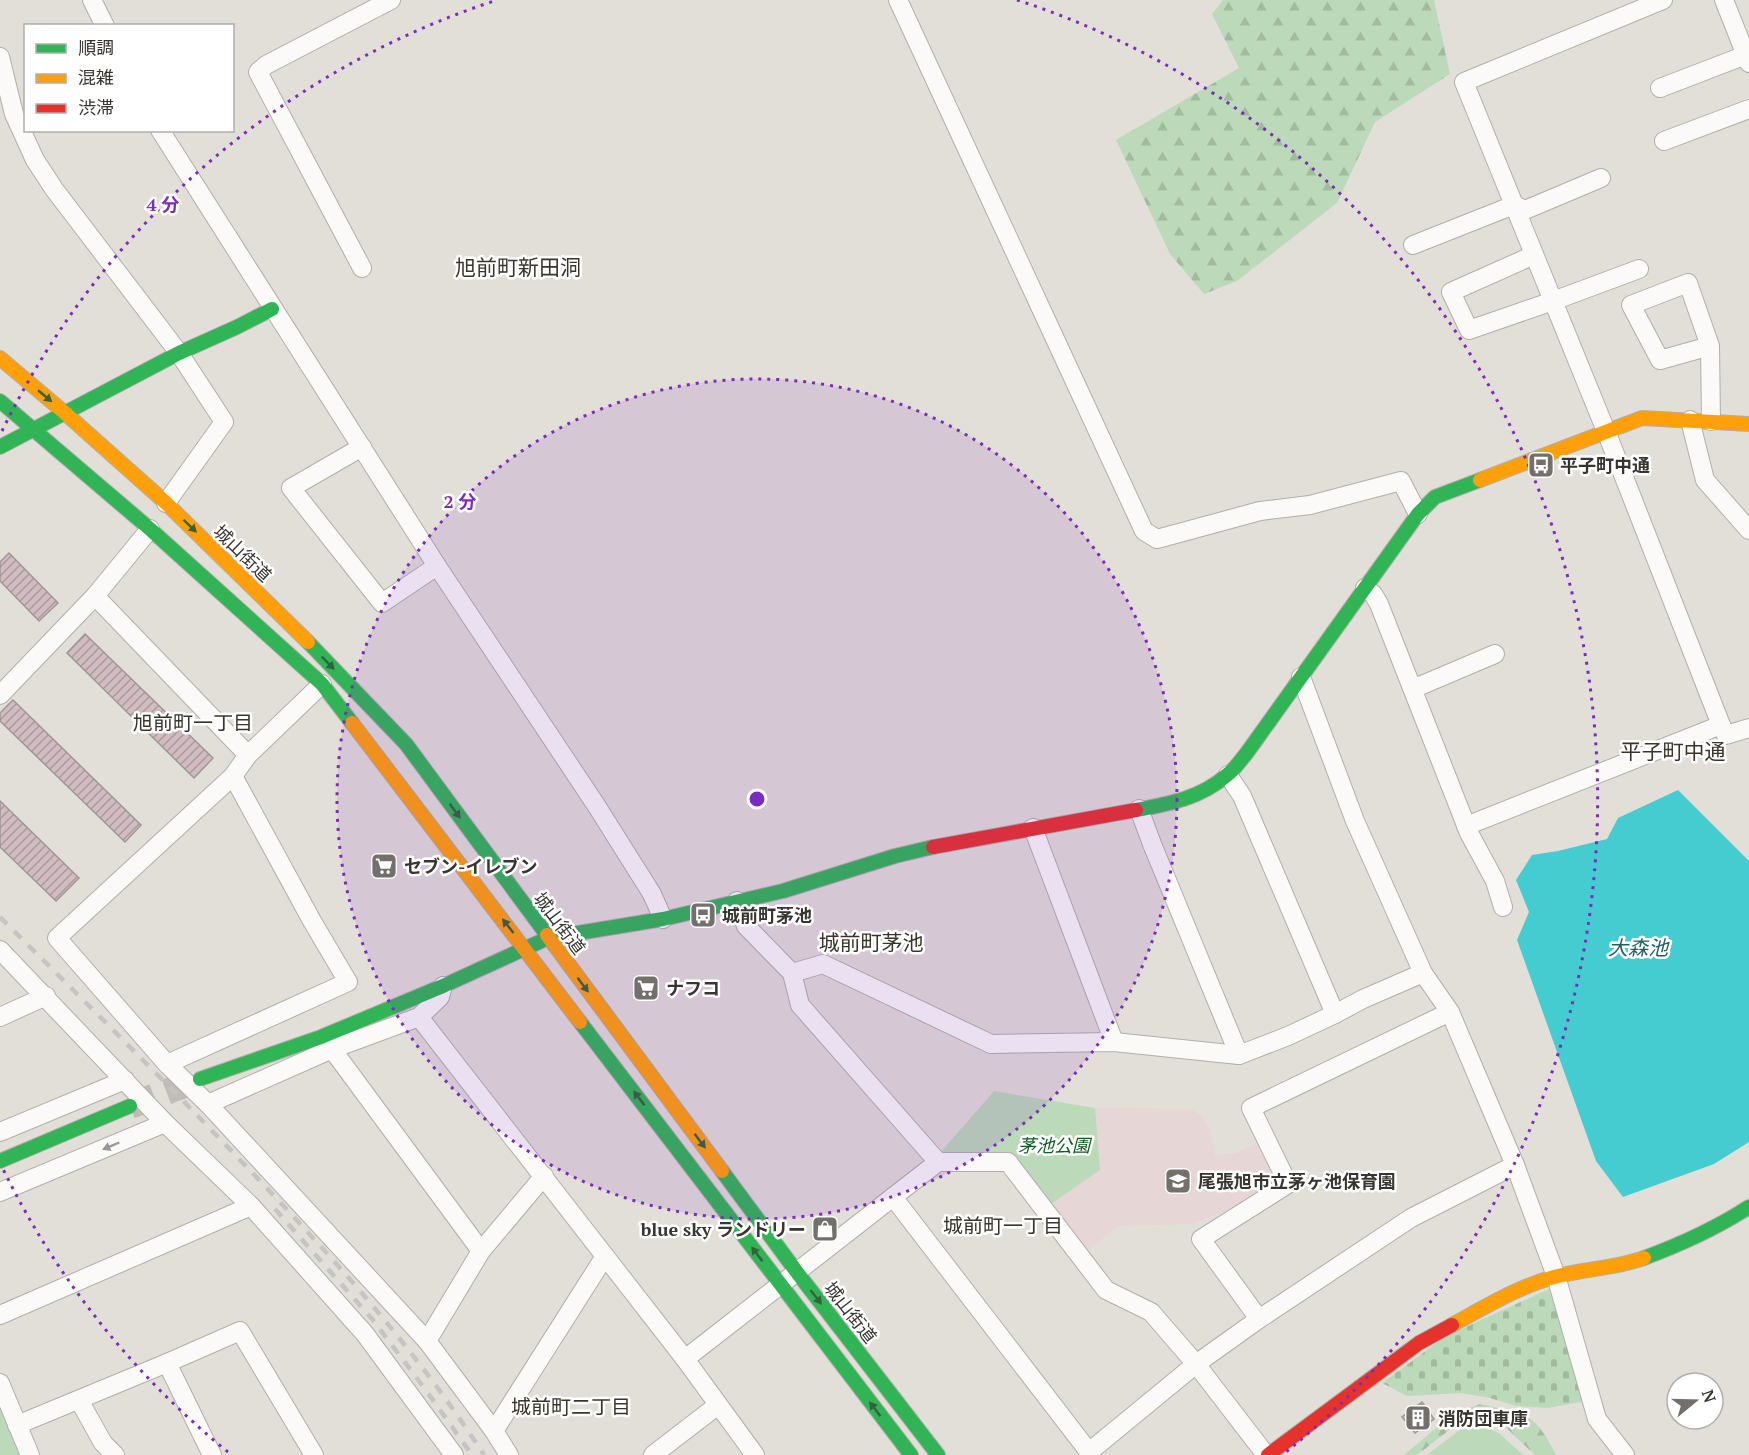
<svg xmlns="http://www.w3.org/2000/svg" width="1749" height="1455" font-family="'PT Serif','Noto Sans JP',serif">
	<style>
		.education { fill: #e6d6d5 }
		.forest { fill: url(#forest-firs) }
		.cemetery { fill: url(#cemetery-stones) }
		.park { fill: #bcd9b9 }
		.water { fill: #44ccd0 }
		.building { fill: url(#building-hatch); stroke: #9c9896; stroke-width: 1.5 }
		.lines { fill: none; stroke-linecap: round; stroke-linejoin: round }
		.secondary-tunnel { stroke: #c0bdb6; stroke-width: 26; stroke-dasharray: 26 13; stroke-linecap: butt }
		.street-casing { stroke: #b1afaa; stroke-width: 20 }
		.fast-casing { stroke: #b1afaa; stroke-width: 16 }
		.slow-casing { stroke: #b1afaa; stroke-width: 16 }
		.jam-casing { stroke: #b1afaa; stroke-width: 16 }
		.street { stroke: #fbfaf9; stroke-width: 18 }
		.fast { stroke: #30b455; stroke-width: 14 }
		.slow { stroke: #ff9f0a; stroke-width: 14 }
		.jam { stroke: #e5322d; stroke-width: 14 }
		.rail { stroke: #c5c4c2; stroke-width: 4.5; stroke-dasharray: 10 10; stroke-linecap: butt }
		.oneway { fill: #35613d }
		.oneway2 { fill: #999894 }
		.ring { fill: none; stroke: #7b2cbf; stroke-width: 3; stroke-dasharray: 3 6 }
		.labels { text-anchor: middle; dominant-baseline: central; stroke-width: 5; stroke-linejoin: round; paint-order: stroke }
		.poi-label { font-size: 18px; font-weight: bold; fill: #373530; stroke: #fff; text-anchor: start }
		.street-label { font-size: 18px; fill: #373530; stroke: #fff }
		.park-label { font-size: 18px; font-style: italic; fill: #0a5e1b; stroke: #fff }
		.neighbourhood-label { font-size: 20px; fill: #3a352b; stroke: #fff }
		.water-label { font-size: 20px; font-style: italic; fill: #1f5e61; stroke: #fff }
		.quarter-label { font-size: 21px; fill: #3a352b; stroke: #fff }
		.centre { fill: #7b2cbf; stroke: #fff; stroke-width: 3 }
		.ring-label { font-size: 18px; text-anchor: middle; font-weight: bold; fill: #7b2cbf; stroke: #fff; stroke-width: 5; stroke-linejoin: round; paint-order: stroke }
	</style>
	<defs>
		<pattern id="forest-firs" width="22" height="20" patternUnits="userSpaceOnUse" patternTransform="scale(1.5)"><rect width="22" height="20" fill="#bcd9b9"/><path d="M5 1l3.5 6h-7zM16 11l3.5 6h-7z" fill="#a2bb9f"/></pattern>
		<pattern id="cemetery-stones" width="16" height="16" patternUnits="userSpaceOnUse" patternTransform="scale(1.5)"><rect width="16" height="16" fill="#bcd9b9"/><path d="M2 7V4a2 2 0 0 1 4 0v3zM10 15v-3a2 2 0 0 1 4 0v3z" fill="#a2bb9f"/></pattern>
		<pattern id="building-hatch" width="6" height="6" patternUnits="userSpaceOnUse" patternTransform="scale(1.5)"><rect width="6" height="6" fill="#d1bdc1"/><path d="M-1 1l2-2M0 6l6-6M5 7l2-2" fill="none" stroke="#aa9a9d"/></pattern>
	</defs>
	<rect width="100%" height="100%" fill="#e2dfd8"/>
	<polygon class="education" points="1095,1108 1192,1109 1202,1117 1209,1129 1215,1156 1237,1153 1257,1142 1272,1177 1269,1185 1226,1211 1193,1224 1120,1226 1082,1253 1048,1206 1100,1170"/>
	<g class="forest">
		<polygon points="1223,0 1434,0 1450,74 1375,122 1337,203 1237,281 1204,294 1170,254 1116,140 1239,68 1212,14"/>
		<path d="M1480,1404C1494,1407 1519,1412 1531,1420C1541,1426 1551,1445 1556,1455H1535L1502,1424L1484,1415L1462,1420L1417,1455H1404L1453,1414Z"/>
	</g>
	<polygon class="cemetery" points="1549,1289 1586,1401 1548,1408 1516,1406 1490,1398 1461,1393 1407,1396 1382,1383 1446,1336"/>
	<g class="park">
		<polygon points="994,1091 1095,1108 1100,1170 1048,1206 1008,1155 939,1154"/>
		<polygon points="0,1408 22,1455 0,1455"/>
		<polygon points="1483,1425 1500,1434 1523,1455 1427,1455 1461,1429"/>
	</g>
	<polygon class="water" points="1678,790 1749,861 1749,1142 1714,1164 1623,1197 1596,1161 1517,940 1529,912 1516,880 1532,855 1558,851 1607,839 1618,818"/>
	<g class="building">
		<polygon points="9,553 58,603 39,621 0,581 0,562"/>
		<polygon points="85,634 213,758 194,778 67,653"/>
		<polygon points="13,700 141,825 125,842 0,721 0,713"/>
		<polygon points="0,801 79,878 56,901 0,847"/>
		<polygon points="1422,1402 1434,1419 1415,1433 1402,1417"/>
	</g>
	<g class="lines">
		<polyline class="secondary-tunnel" points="130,1106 200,1079"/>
		<defs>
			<g id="street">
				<polyline points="92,0 105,26"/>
				<polyline points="898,0 1144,531 1157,539 1260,511 1310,505 1401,481 1418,514"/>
				<polyline points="1663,0 1464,82 1606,431 1721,725 1726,735 1749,728"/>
				<polyline points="1724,0 1749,63"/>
				<polyline points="0,57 14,114 35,160 54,189 179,353 224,422 166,503"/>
				<polyline points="1660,88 1746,55"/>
				<polyline points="160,130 437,566 596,805 652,894 663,919"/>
				<polyline points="1664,141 1749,109"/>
				<polyline points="1413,245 1514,205 1525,210 1601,178"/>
				<polyline points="1534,255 1451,292 1469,330 1553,301 1639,269"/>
				<polyline points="362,268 258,72 266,65 391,0"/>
				<polyline points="1710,346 1660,360 1631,305 1688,283 1710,346 1711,421"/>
				<polyline points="1690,420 1705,480 1749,530"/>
				<polyline points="362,447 291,488 382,603 437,566"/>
				<polyline points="1365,588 1373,594 1379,604 1469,833 1495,881 1503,907"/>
				<polyline points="95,596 248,755"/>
				<polyline points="1301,677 1355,821 1423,973 1450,1012 1515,1165 1556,1276 1597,1419 1625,1455"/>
				<polyline points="322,684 248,755 233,776 57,938 167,1064 208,1104 427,1341 494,1431 509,1455"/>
				<polyline points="1412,687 1422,685 1495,654"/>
				<polyline points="0,695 95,596 150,529"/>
				<polyline points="1228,775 1242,796 1335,1014"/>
				<polyline points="1139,809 1152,844 1239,1055"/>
				<polyline points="1466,826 1721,725"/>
				<polyline points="1033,828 1114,1042"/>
				<polyline points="737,901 746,926 792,973 800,1005 938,1162"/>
				<polyline points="0,950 165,1123 251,1206 365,1334 454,1455"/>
				<polyline points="792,973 823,964 991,1044 1114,1042 1239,1055 1288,1036 1335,1014 1363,999 1423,973"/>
				<polyline points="0,1017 46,996"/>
				<polyline points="419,1017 685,1359 755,1455"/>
				<polyline points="332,1049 481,1251"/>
				<polyline points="167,1064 348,982 312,921 233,776"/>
				<polyline points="208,1104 332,1049 419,1017 440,997 443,986"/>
				<polyline points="0,1132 125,1080"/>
				<polyline points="0,1192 165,1123"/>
				<polyline points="893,1197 1089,1452 1196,1364 1259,1319 1411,1218 1515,1165"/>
				<polyline points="0,1315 251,1206"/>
				<polyline points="1259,1319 1201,1239 1288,1184 1251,1108 1450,1012"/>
				<polyline points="427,1341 481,1251 544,1176"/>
				<polyline points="685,1359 938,1162 1008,1162 1106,1290 1151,1312 1196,1364 1266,1455"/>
				<polyline points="167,1363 212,1455"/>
				<polyline points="0,1383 30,1455"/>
				<polyline points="79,1400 103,1443 115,1455"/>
				<polyline points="17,1425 167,1363 240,1331 314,1455"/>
				<polyline points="494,1431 605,1256"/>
				<polyline points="653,1455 718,1405"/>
			</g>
			<g id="fast">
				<polyline points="0,401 150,529 322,684 352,723"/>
				<polyline points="0,447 179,353 237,327 272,309"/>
				<polyline points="308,642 406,744 547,935"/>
				<path d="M1136,810C1169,804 1201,798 1227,775C1234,770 1240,761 1246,754L1418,514L1435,497L1480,480"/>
				<polyline points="580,1022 911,1455"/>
				<polyline points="200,1079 321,1037 443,986 548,938 663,919 783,891 895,856 933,847"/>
				<polyline points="0,1161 130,1106"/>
				<polyline points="722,1171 796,1271 938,1455"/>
				<path d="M1644,1258C1682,1244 1715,1229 1749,1207"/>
			</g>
			<g id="slow">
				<polyline points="0,358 65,413 166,503 308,642"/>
				<polyline points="1480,480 1642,418 1749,424"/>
				<polyline points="352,723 580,1022"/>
				<polyline points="547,935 722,1171"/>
				<path d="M1452,1325C1485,1307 1521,1285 1558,1276C1586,1269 1616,1268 1644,1258"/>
			</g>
			<g id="jam">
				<polyline points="933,847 1136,810"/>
				<polyline points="1268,1455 1419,1343 1452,1325"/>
			</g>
		</defs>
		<use href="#street" class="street-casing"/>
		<use href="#fast" class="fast-casing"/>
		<use href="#slow" class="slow-casing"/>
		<use href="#jam" class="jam-casing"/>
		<use href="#street" class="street"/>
		<use href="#fast" class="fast"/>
		<use href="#slow" class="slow"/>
		<use href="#jam" class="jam"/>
		<g class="rail">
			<path d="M0,917C81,998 163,1079 242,1162C330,1254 415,1348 484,1455"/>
			<polyline points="275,1209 373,1320 428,1393 472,1455"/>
		</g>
	</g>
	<defs><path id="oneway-solid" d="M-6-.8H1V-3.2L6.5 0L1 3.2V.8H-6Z" transform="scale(1.5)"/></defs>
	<g class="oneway">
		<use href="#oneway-solid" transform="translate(45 396) rotate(40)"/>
		<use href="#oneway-solid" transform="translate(190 526) rotate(44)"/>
		<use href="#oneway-solid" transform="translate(328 663) rotate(46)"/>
		<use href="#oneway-solid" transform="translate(455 811) rotate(54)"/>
		<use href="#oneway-solid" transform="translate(508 926) rotate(-128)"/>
		<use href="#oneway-solid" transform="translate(583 985) rotate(53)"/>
		<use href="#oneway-solid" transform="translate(639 1098) rotate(-127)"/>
		<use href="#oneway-solid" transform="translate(700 1141) rotate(53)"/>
		<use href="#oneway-solid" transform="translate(757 1254) rotate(-127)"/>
		<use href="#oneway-solid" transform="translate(816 1297) rotate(52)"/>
		<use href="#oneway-solid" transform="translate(875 1409) rotate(-127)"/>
	</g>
	<use class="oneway2" href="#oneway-solid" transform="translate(111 1146) rotate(157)"/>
	<circle cx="757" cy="799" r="420" fill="#7b2cbf" fill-opacity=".12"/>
	<g class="ring">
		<circle cx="757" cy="799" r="420"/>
		<path d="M228 1452A840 840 0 0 1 2 1167M2 431A840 840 0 0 1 497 0M1017 0A840 840 0 0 1 1286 1452"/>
	</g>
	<defs>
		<symbol id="bus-square" viewBox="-11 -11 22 22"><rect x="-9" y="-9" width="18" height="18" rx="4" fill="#73706b" stroke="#fff"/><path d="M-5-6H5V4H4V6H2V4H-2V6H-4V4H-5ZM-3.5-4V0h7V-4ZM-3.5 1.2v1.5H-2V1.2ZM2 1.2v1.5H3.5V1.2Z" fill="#fff"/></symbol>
		<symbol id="supermarket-square" viewBox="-11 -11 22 22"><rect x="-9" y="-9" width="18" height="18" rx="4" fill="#73706b" stroke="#fff"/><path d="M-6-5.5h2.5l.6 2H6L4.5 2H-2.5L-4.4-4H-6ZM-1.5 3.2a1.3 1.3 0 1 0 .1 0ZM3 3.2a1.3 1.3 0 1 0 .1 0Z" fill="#fff"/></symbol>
		<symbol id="school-square" viewBox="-11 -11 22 22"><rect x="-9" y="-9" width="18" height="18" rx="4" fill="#73706b" stroke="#fff"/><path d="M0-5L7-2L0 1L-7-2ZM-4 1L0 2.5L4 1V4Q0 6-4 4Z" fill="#fff"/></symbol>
		<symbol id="shop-square" viewBox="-11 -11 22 22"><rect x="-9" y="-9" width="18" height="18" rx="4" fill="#73706b" stroke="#fff"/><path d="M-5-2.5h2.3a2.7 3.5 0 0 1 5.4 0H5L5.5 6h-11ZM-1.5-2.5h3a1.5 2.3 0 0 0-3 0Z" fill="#fff"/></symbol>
		<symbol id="building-square" viewBox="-11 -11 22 22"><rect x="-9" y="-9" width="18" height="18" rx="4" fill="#73706b" stroke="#fff"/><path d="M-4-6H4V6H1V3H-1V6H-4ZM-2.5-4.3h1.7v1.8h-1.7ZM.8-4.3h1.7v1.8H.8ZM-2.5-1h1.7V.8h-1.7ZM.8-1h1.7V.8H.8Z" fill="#fff"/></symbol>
	</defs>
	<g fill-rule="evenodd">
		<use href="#bus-square" x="1526" y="450" width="30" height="30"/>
		<use href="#supermarket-square" x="369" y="851" width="30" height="30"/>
		<use href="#bus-square" x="688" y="900" width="30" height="30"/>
		<use href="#supermarket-square" x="631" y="973" width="30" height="30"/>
		<use href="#school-square" x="1163" y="1166" width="30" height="30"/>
		<use href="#shop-square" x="810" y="1214" width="30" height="30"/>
		<use href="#building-square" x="1403" y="1403" width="30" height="30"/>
	</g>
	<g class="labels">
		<g class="poi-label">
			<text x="1560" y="465">平子町中通</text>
			<text x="404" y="866">セブン-イレブン</text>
			<text x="722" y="915">城前町茅池</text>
			<text x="666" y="988">ナフコ</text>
			<text x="1198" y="1181">尾張旭市立茅ヶ池保育園</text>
			<text x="806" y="1229" text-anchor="end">blue sky ランドリー</text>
			<text x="1438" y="1418">消防団車庫</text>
		</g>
		<g class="street-label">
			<text transform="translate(243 553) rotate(44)">城山街道</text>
			<text transform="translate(560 923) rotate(53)">城山街道</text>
			<text transform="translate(851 1312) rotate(52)">城山街道</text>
		</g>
		<g class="park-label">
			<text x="1054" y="1145">茅池公園</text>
		</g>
		<g class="neighbourhood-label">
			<text x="193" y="722">旭前町一丁目</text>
			<text x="1003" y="1225">城前町一丁目</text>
			<text x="571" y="1406">城前町二丁目</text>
		</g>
		<g class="water-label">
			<text x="1638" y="947">大森池</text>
		</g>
		<g class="quarter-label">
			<text x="518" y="267">旭前町新田洞</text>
			<text x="1673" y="751">平子町中通</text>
			<text x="871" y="942">城前町茅池</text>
		</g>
	</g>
	<circle cx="757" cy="799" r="9" class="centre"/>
	<g class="ring-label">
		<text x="163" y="211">4 分</text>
		<text x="460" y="508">2 分</text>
	</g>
	<rect x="24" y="24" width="210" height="108" fill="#ffffff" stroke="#afaeac" stroke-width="1.5"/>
	<rect x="36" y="44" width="30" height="9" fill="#30b455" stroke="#afaeac" stroke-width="1.5"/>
	<text x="78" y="54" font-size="18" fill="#373530">順調</text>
	<rect x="36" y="74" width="30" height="9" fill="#ff9f0a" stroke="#afaeac" stroke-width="1.5"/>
	<text x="78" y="84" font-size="18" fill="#373530">混雑</text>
	<rect x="36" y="104" width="30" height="9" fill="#e5322d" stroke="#afaeac" stroke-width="1.5"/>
	<text x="78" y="114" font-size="18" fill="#373530">渋滞</text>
	<g transform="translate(1695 1401) rotate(71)"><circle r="28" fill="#ffffff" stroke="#afaeac" stroke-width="1.5"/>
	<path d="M0-4.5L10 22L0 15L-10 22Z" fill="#73706b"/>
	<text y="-9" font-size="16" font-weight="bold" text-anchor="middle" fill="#373530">N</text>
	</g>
</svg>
